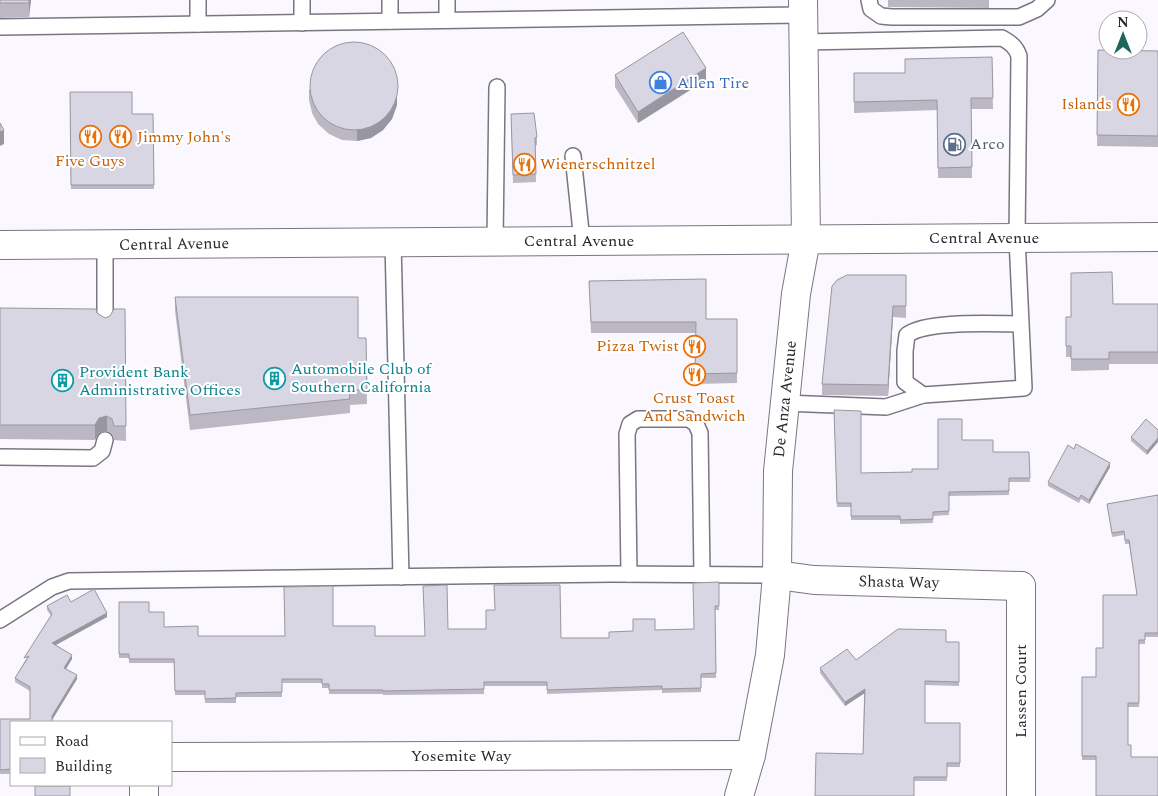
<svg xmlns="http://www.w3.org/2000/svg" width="1158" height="796" font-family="Spectral,serif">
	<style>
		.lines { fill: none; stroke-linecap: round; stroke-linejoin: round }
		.lane-casing { stroke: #7a7582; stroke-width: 18 }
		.street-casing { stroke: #7a7582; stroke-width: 30 }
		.secondary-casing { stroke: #7a7582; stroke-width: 30 }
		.primary-casing { stroke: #7a7582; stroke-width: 30 }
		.lane { stroke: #fff; stroke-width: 15 }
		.street { stroke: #fff; stroke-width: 28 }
		.secondary { stroke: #fff; stroke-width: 28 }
		.primary { stroke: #fff; stroke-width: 28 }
		.wall { fill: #bbb8c4 }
		.shaded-wall { fill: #9896a0 }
		.building { fill: #d9d6e4; stroke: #9896a0 }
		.labels { text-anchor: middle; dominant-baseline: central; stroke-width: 4; stroke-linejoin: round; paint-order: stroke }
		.shop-label { font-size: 16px; fill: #366cbe; stroke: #fff; text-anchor: start }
		.food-label { font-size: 16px; fill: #c56008; stroke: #fff; text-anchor: end }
		.service-label { font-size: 16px; fill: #4e5e75; stroke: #fff; text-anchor: start }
		.street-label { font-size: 16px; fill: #2a282e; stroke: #fff }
		.culture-label { font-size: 16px; fill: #0d838f; stroke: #fff; text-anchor: start }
	</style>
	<rect width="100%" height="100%" fill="#faf8fe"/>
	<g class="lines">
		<defs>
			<g id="lane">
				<polyline points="869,0 871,9 881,16 892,17 1019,17 1037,9 1047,0"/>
				<polyline points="447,20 447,0"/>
				<polyline points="390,21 390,0"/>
				<polyline points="302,23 302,0"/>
				<polyline points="198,24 198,0"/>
				<polyline points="0,27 803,15"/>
				<path d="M804,42L1002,38C1011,43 1016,47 1019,56L1017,238L1024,388L923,395L905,382V351L907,335C926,320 995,324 1021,324"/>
				<polyline points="573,156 582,241"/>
				<polyline points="495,241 497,87"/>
				<polyline points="393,242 401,577"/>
				<polyline points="105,245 105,323"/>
				<polyline points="784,403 886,407 923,395"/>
				<polyline points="0,457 93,458 102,451 105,440"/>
				<polyline points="629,574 627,434 630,424 638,419 689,419 696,424 700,433 702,575"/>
				<polyline points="0,620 52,587 69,581 613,574 777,575"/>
			</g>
			<g id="street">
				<polyline points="777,575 814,580 1021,586"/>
				<polyline points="171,757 751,755"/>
				<polyline points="144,785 144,796"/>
				<polyline points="1021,796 1021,586"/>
			</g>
			<polyline id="secondary" points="739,796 751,755 770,655 777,575 778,471 796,294 806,239 803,0"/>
			<polyline id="primary" points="0,245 1158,237"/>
		</defs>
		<use href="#lane" class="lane-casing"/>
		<use href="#street" class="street-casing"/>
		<use href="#secondary" class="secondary-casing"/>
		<use href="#primary" class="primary-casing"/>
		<use href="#lane" class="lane"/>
		<use href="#street" class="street"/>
		<use href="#secondary" class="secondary"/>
		<use href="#primary" class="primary"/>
	</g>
	<g class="wall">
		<polygon points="0,0 31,0 29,17 0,18"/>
		<polygon points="888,0 989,0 989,8 888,7"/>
		<polygon points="1098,50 1158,51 1158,147 1097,146"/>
		<polygon points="992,57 993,109 971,109 972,178 938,178 937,110 854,113 854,73 905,73"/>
		<polygon points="615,75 706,80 638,123 615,87"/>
		<polygon points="309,89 397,105 392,119 383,130 371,138 357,141 342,140 329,134 318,124 312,113 309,100"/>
		<polygon points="70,92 132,114 153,114 154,189 71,189"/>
		<polygon points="511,122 537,137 537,145 535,146 536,182 513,183"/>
		<polygon points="906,275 906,318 893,317 888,396 822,395 822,384"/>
		<polygon points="589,281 706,319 737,319 737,383 695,384 696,333 591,333"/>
		<polygon points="175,297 358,338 366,338 367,404 350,405 350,413 190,430 175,311"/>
		<polygon points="1113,304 1158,304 1158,364 1109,364 1109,370 1071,371 1071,357 1066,357 1066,317 1071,317"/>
		<polygon points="0,308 97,313 105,318 110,316 125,309 126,441 114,440 112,434 107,431 99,433 95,440 0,439"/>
		<polygon points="834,410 861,473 912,472 938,469 962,440 993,452 1029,452 1030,482 1009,482 1009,495 949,496 949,515 933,516 933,523 900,524 900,520 851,520 851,507 837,507"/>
		<polygon points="1158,430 1147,455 1131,441 1131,437"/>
		<polygon points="1074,449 1110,467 1089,504 1081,499 1079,503 1048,486 1048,482"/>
		<polygon points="1158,495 1158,637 1145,637 1145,644 1139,644 1139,707 1128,707 1096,760 1082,760 1082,677 1096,677 1103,648 1137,595 1129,544 1125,544 1124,535 1112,537 1107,504"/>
		<polygon points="719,582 719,610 715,610 716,678 701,678 701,692 662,693 662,690 547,694 547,686 484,686 484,694 383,695 383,694 329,694 329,688 322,688 322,683 282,683 282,697 236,697 236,703 205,703 205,695 175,695 174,663 129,663 129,658 119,658 119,602 149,612 164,627 198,636 285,636 333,626 375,636 425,636 448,629 561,638 609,638 633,631 655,630 694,629"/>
		<polygon points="71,602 107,617 56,645 72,659 66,669 77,679 52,720 11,722 11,774 0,774 0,719 30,719 30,691 15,682 15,678 51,616 47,610 47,606"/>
		<polygon points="946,642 959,642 959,686 925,685 925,723 960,723 960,767 947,767 947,781 914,781 863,754 864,693 845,706 820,673 820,668"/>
	</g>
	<g class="shaded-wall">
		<polygon points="29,0 31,0 29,17"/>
		<polygon points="706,68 706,80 638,123 638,112"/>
		<polygon points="397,93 397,105 392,119 383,130 371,138 357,141 357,130"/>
		<polygon points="4,130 4,144 0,146 0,132"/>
		<polygon points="893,306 893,317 888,396 888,385"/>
		<polygon points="107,416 107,431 99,433 95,440 95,425 99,418"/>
		<polygon points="1158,438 1158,442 1147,455 1147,451"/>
		<polygon points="1110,463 1110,467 1089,504 1089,500"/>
		<polygon points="107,613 107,617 52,647 52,643"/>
		<polygon points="72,655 72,659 64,672 64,668"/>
		<polygon points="77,675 77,679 52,720 52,716"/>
		<polygon points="865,689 865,693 845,706 845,702"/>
	</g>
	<g class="building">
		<rect x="0" y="0" width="29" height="3"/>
		<polygon points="683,32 706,68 638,112 615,75"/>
		<circle cx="354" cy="86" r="44"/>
		<polygon points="1098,50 1158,51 1158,136 1097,135"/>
		<polygon points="992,57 993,98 971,98 972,167 938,168 937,100 854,102 854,73 905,73 905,59"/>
		<polygon points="70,92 132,92 132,114 153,114 154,185 71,185"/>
		<polygon points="534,113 537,137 535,138 536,174 513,175 511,114"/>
		<polygon points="0,123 4,130 0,132"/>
		<polygon points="1112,272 1113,304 1158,304 1158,352 1109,352 1109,359 1071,359 1071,346 1066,346 1066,317 1071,317 1071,273"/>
		<polygon points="847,275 906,275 906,306 893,306 888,385 822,384 832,286 837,280"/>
		<polygon points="706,279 706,319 737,319 737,373 695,374 696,322 591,322 589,281"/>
		<polygon points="175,297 358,297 358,338 366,338 367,390 349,390 350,399 190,415"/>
		<polygon points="0,308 96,309 97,313 105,318 110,316 114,309 125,309 126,426 114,426 112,419 107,416 99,418 95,425 0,425"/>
		<polygon points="834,410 861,411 861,473 912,472 912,469 938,469 938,419 962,419 962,440 993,440 993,452 1029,452 1030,478 1009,478 1009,491 949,492 949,511 933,512 933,519 900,520 900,516 851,516 851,503 837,503"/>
		<polygon points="1146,419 1158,430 1158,438 1147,451 1131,437"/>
		<polygon points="1076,444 1110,463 1089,500 1081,495 1079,499 1048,482 1068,445 1074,449"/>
		<polygon points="1158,495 1158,633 1145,633 1145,640 1139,640 1139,703 1128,703 1128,745 1131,745 1131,757 1158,757 1158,796 1096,796 1096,756 1082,756 1082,677 1096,677 1096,648 1103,648 1103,595 1137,595 1129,540 1125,540 1124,531 1112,533 1107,504"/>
		<polygon points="719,582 719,606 715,606 716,673 701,674 701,688 662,689 662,686 547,690 547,682 484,682 484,689 383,691 383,690 329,690 329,684 322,684 322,679 282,679 282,692 236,693 236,698 205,699 205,691 175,691 174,659 129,659 129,654 119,654 119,602 149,602 149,612 164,612 164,627 198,626 198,636 285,636 284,587 333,586 333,626 375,626 375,636 425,636 423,586 447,585 448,629 486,629 486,610 495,610 494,585 560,585 561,638 609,638 609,632 633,631 633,619 655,619 655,630 694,629 693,583"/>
		<polygon points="94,589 107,613 52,643 72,655 64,668 77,675 52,716 52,722 11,722 11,769 0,770 0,719 30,719 30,687 15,678 29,656 24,658 52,614 47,606 67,595 71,602"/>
		<polygon points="898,629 946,630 946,642 959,642 959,682 925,681 925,723 960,723 960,763 947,763 947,777 914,777 914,796 815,796 816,753 863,754 865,689 845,702 820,668 847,649 856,660"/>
		<rect x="35" y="786" width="35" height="10"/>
	</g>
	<defs>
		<symbol id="shop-ring" viewBox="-11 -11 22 22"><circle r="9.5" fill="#fff" stroke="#3f7fe0" stroke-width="1.5"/><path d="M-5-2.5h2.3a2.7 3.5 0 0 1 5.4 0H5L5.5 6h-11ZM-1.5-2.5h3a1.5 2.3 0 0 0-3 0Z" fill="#3f7fe0"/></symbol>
		<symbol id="restaurant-ring" viewBox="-11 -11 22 22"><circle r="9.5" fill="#fff" stroke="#e8710a" stroke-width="1.5"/><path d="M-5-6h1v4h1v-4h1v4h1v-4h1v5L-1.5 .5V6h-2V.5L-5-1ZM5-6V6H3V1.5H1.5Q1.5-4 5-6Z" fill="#e8710a"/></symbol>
		<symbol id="fuel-ring" viewBox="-11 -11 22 22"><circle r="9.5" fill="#fff" stroke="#5c6f8a" stroke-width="1.5"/><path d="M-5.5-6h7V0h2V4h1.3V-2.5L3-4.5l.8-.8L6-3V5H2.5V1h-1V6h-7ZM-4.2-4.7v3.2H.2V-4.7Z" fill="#5c6f8a"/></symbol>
		<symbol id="building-ring" viewBox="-11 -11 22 22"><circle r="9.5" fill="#fff" stroke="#0f9aa8" stroke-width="1.5"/><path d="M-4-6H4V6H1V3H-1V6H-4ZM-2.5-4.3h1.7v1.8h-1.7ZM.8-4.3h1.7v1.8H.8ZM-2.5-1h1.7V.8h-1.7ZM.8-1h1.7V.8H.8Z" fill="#0f9aa8"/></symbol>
	</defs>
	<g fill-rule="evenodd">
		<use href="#shop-ring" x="648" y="70" width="25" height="25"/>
		<use href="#restaurant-ring" x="1116" y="92" width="25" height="25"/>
		<use href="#restaurant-ring" x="78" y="124" width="25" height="25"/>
		<use href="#restaurant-ring" x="108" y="124" width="25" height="25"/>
		<use href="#fuel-ring" x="942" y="132" width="25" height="25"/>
		<use href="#restaurant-ring" x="512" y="152" width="25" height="25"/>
		<use href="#restaurant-ring" x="682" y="334" width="25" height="25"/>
		<use href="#restaurant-ring" x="682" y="362" width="25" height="25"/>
		<use href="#building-ring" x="262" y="366" width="25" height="25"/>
		<use href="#building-ring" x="50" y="368" width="25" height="25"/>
	</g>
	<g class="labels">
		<g class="shop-label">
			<text x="677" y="83">Allen Tire</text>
		</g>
		<g class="food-label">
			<text x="1112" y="104">Islands</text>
			<text x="137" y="137" text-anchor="start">Jimmy John's</text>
			<text x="90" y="161" text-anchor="middle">Five Guys</text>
			<text x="540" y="164" text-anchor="start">Wienerschnitzel</text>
			<text x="679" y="346">Pizza Twist</text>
			<text x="694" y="398" text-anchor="middle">Crust Toast<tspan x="694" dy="18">And Sandwich</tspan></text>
		</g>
		<g class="service-label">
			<text x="970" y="144">Arco</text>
		</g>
		<g class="street-label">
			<text x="984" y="238">Central Avenue</text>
			<text x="579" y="241">Central Avenue</text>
			<text transform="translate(174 244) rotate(-1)">Central Avenue</text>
			<text transform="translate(785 399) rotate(-84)">De Anza Avenue</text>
			<text transform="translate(899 582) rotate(1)">Shasta Way</text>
			<text transform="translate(1021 691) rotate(-90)">Lassen Court</text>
			<text x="461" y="756">Yosemite Way</text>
		</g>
		<g class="culture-label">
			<text x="291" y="369">Automobile Club of<tspan x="291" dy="18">Southern California</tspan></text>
			<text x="79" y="372">Provident Bank<tspan x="79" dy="18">Administrative Offices</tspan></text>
		</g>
	</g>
	<rect x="10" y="721" width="162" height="65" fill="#ffffff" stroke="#aaa9ab"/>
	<rect x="20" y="737" width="25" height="8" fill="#ffffff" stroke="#aaa9ab"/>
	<text x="55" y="746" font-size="15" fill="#2a282e">Road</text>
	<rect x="20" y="758" width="25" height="15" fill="#d9d6e4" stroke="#aaa9ab"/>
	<text x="55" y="771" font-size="15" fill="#2a282e">Building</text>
	<g transform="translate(1123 35)"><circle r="24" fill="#ffffff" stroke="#aaa9ab"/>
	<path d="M0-4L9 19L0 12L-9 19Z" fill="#1f665a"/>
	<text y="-8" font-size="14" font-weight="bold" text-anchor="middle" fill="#2a282e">N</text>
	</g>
</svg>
